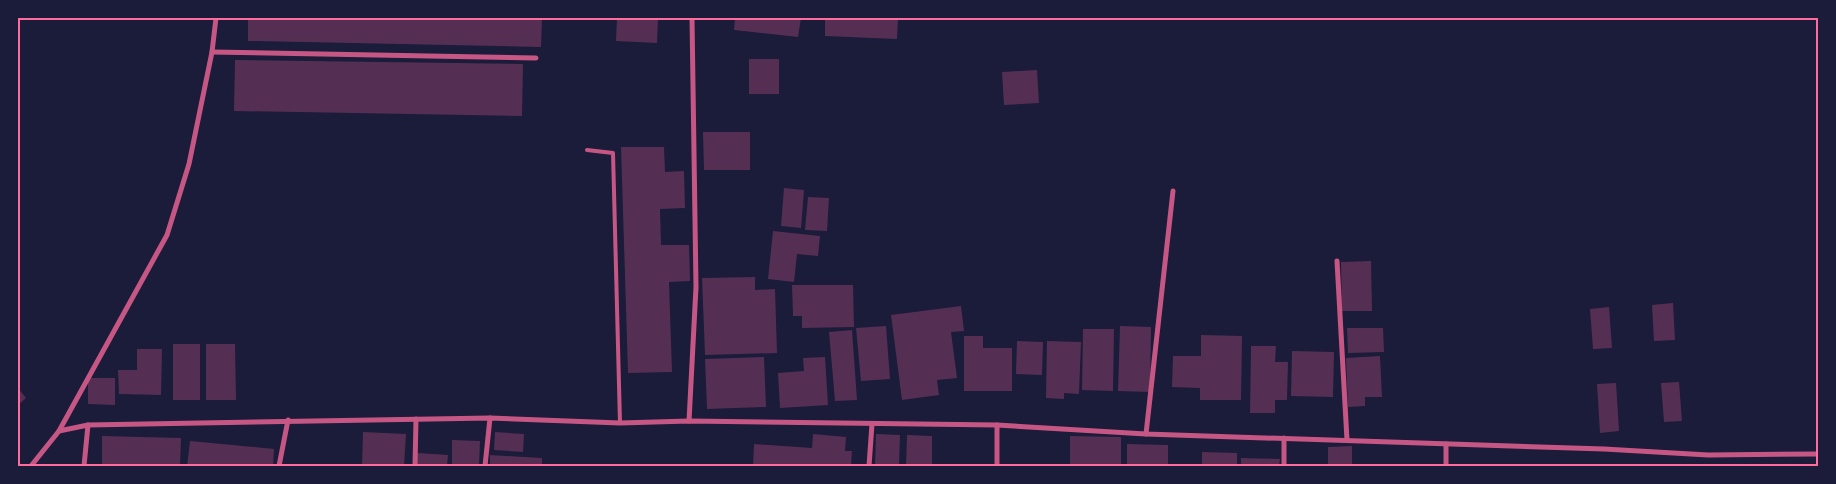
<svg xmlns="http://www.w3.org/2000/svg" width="1836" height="484" font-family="Inter,sans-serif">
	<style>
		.building { fill: #542f53 }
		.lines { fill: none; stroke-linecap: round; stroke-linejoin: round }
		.service { stroke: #c65784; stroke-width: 4 }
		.minor { stroke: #c65784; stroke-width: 5 }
		.neatline { fill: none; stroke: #ff6b9d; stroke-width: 2 }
	</style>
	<rect width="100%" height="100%" fill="#1b1b3a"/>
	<g class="building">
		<polygon points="248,18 542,18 541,47 248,41"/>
		<polygon points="617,18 658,18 657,43 616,41"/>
		<polygon points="735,18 801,18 798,37 734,30"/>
		<polygon points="825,18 898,18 897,39 825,36"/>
		<rect x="749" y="59" width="30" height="35"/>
		<polygon points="235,60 523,64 522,116 234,111"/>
		<polygon points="1037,70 1039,103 1004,105 1002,72"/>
		<polygon points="703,132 750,132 750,170 704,170"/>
		<polygon points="621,147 664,147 665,172 684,171 685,208 660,209 661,245 689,245 690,281 669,282 672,372 628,373"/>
		<polygon points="784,188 804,190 801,228 781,226"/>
		<polygon points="808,197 829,198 827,231 805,230"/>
		<polygon points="773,231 820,236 818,256 797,254 794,282 768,279"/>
		<polygon points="1371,261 1372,311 1342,311 1341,262"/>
		<polygon points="755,277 755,290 775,289 777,353 705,355 702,278"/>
		<polygon points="792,285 853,285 854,327 802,328 802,316 793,316"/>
		<polygon points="1673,303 1675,340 1654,341 1652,305"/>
		<polygon points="961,306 964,331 951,332 957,378 937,380 939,395 902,400 891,315"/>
		<polygon points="1609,307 1612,348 1593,349 1590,309"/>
		<polygon points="886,326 890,379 861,381 856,328"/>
		<polygon points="1120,326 1151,327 1150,392 1118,391"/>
		<polygon points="1347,328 1383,328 1384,352 1348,353"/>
		<polygon points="1083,329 1114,329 1113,391 1082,390"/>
		<polygon points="852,330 857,400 835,401 829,332"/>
		<polygon points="1201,335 1242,336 1241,400 1200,400 1200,388 1172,387 1173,356 1201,356"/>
		<polygon points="964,336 983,336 983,348 1012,348 1012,391 964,391"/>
		<polygon points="1017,341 1043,342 1042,375 1016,374"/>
		<polygon points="1047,341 1081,342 1079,394 1064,393 1064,399 1046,398"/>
		<rect x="173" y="344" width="27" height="56"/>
		<polygon points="206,344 235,344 236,400 206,400"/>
		<polygon points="1251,346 1276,346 1275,362 1288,362 1287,400 1275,400 1275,413 1250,413"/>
		<polygon points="137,349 162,349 161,395 119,394 118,370 137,370"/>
		<polygon points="1292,351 1334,352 1333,397 1291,396"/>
		<polygon points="1380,356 1382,397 1365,397 1365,406 1348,407 1346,358"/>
		<polygon points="764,357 766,407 707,409 705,359"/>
		<polygon points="825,357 828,405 780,408 778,373 804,371 803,358"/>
		<polygon points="88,378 115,378 115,405 88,404"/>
		<polygon points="1679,382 1682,421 1664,422 1661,383"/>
		<polygon points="1616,383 1619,431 1600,433 1597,384"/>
		<polygon points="18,388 26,398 18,405"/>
		<polygon points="363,432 406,434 404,466 362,466"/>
		<polygon points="495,432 524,434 523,452 494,450"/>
		<polygon points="813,434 846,437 845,451 852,451 851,466 753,466 754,444 812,448"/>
		<polygon points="876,434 900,435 899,466 875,466"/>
		<polygon points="907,435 932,436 932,466 906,466"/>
		<polygon points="102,436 181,438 180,466 102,466"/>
		<polygon points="1070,436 1121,437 1121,466 1070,466"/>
		<polygon points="452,440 480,441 479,466 452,466"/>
		<polygon points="190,441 274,449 273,466 187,466"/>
		<polygon points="1127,444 1168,445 1168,466 1127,466"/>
		<polygon points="1352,446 1352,466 1328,466 1328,447"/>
		<polygon points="1202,452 1237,453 1237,466 1202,466"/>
		<polygon points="417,453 448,455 447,466 417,466"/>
		<polygon points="490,455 542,458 542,466 490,466"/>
		<polygon points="1241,458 1280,459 1279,466 1241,466"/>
		<rect x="1399" y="464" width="27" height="2"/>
	</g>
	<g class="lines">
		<polyline class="service" points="587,150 613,153 620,423"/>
		<g class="minor">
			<polyline points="212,52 536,58"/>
			<polyline points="1337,261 1347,440"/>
			<polyline points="689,421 696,287 692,18"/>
			<polyline points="59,431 88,425 490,418 620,423 689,421 997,425 1146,434 1604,449 1708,455 1818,454"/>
			<polyline points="1146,434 1173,191"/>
			<polyline points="1284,438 1284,466"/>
			<polyline points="18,465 19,466"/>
			<polyline points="31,466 59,431 167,235 189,164 212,52 216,18"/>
			<polyline points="84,466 88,425"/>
			<polyline points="279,466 288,420"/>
			<polyline points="415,466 416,419"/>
			<polyline points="485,466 490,418"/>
			<polyline points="869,466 872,424"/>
			<polyline points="997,466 997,425"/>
			<polyline points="1446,466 1446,444"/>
		</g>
	</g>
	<rect width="1836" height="484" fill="none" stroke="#1b1b3a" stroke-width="38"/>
	<rect x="19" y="19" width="1798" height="446" class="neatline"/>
</svg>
